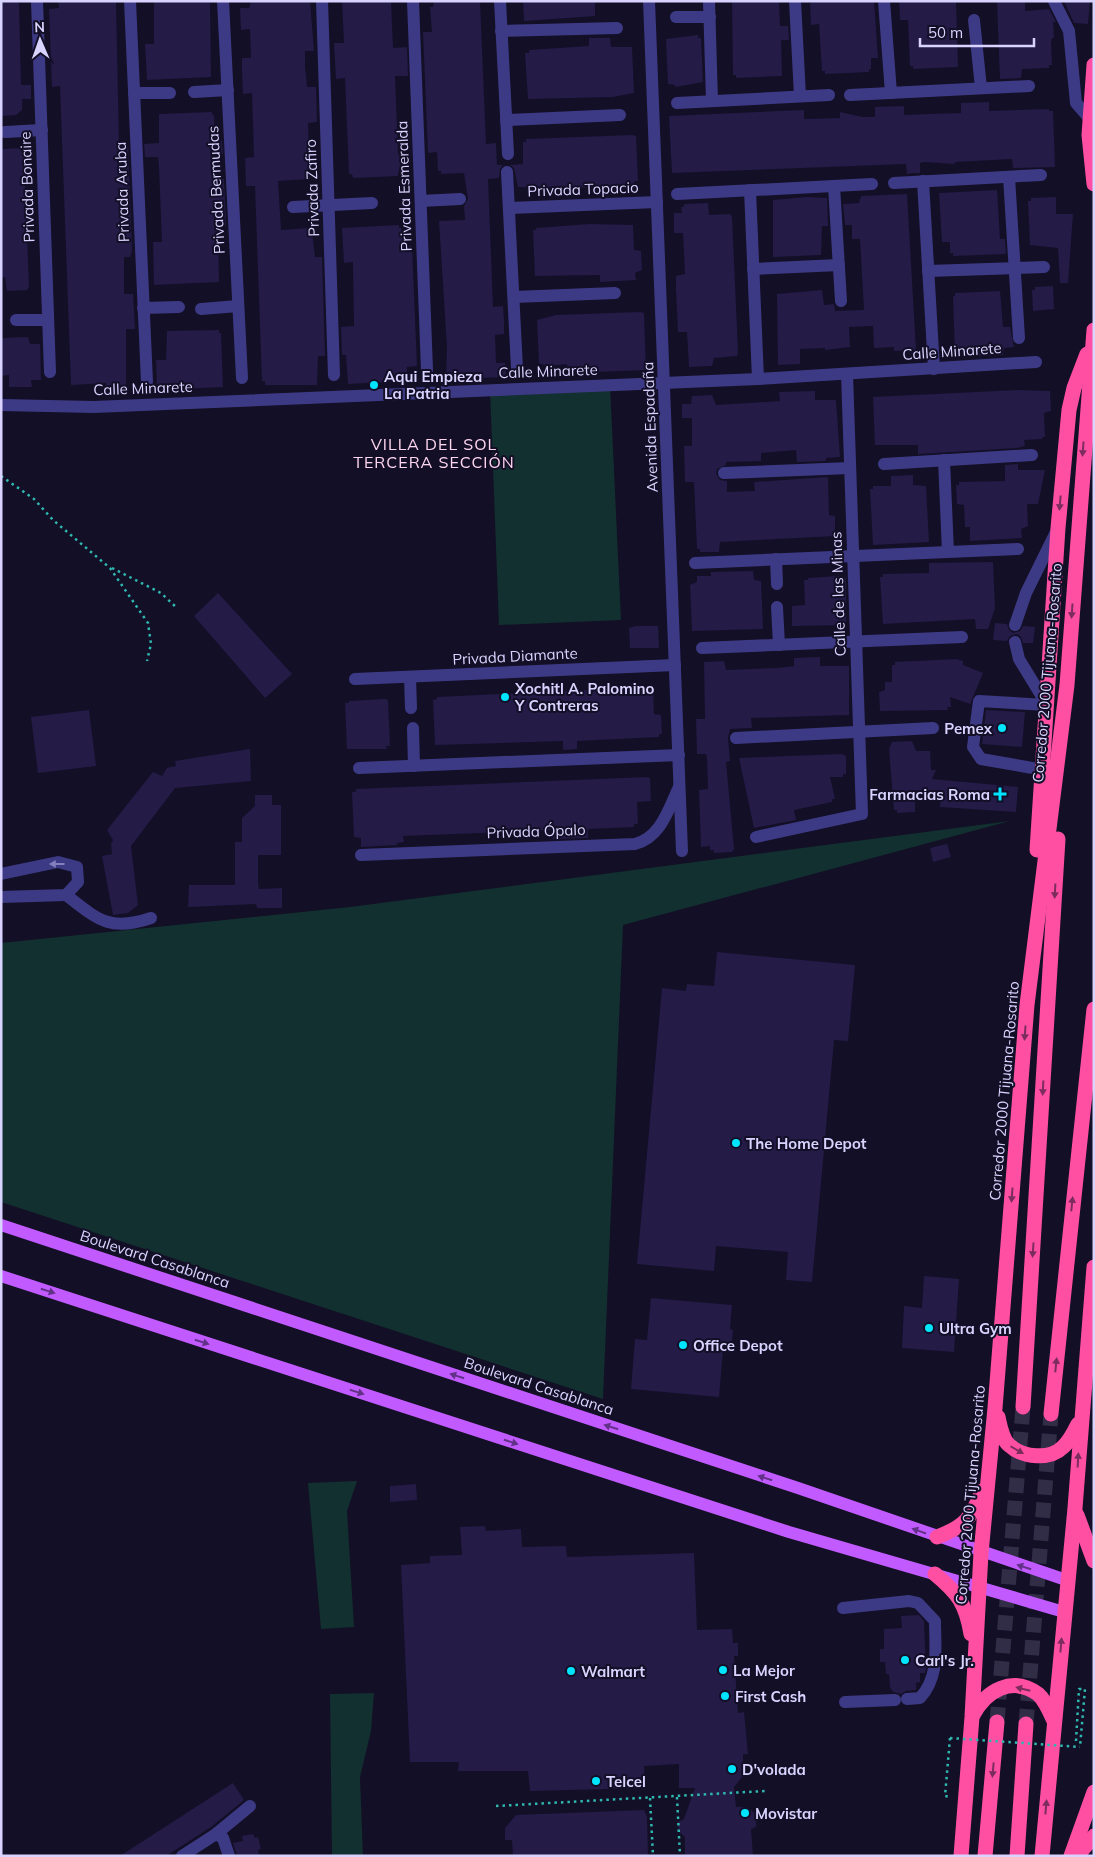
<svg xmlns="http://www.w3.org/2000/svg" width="1095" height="1857" font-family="Mulish,sans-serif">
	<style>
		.green { fill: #12302f }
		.building { fill: #241b47 }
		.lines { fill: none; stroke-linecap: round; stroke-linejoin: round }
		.highway-tunnel { stroke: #312d47; stroke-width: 15; stroke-dasharray: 15 8; stroke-linecap: butt }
		.path { stroke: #2fb8b0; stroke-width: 2.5; stroke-dasharray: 2.5 4; stroke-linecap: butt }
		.minor { stroke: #3d3a85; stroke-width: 12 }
		.major { stroke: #c25bff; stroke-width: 12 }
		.highway { stroke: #ff4fa3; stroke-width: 15 }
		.path-bridge { stroke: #2fb8b0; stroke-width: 2.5; stroke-dasharray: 2.5 4; stroke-linecap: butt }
		.oneway { fill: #7d2c5e }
		.oneway2 { fill: #837fbc }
		.oneway3 { fill: #623188 }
		.poi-dot { fill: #00e5ff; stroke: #130f26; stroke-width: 2 }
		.labels { text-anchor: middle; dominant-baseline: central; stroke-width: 4; stroke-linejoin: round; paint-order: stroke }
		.street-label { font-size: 15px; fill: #d9d4ff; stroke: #130f26 }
		.poi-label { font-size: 15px; font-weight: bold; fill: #d9d4ff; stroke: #130f26; text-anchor: start }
		.neighbourhood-label { font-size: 16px; letter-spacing: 1px; fill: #ffd6f0; stroke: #130f26 }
	</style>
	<rect width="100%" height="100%" fill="#130f26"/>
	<g class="green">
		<polygon points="610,385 621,620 499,625 490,390"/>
		<polygon points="1010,821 623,925 603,1399 1,1202 1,943 350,907"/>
		<polygon points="357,1481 347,1511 354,1627 321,1629 308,1483"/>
		<polygon points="374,1693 371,1731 360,1777 363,1856 332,1856 330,1694"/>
	</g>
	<g class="building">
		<polygon points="1,1 16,1 19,3 21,85 31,85 31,99 22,99 22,110 16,115 1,116"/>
		<polygon points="58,1 116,1 119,145 128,144 132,251 130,257 124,257 124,294 133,294 135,329 126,329 126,386 106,387 106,383 71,385 60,86 52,87 49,9 59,8"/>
		<polygon points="154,1 210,1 211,77 147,80 145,44 154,44"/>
		<polygon points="251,1 310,1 314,51 305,51 305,66 307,87 316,87 317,122 308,123 310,176 309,179 278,181 281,230 310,228 310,232 312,232 315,257 322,257 325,356 318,356 317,385 265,385 265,381 262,381 255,186 246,186 245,158 254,157 252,93 243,94 242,71 242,58 251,58 250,29 241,30 240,8 249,8"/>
		<polygon points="342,1 391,1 393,48 407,47 408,76 395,76 398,154 408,154 408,168 399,169 398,176 353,178 352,174 349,174 345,78 336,79 334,43 344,43"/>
		<polygon points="434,1 480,1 486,144 496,143 497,165 503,165 500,169 499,178 488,179 493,307 503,306 504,320 504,334 495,335 496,363 505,363 506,377 446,379 447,347 439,221 465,220 464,206 468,199 464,173 441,174 441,171 438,171 437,152 428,153 423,32 432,32 430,7 433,7"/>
		<polygon points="523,1 595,1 595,16 524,21"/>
		<polygon points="732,1 779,1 780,26 788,26 789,40 781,40 782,76 736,78 736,75 733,75"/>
		<polygon points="812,1 874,1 878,58 871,58 871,69 869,69 869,72 825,74 825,71 822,71 819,24 811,25 810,3 813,3"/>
		<polygon points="899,1 956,1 958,67 913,69 913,66 910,66 908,20 900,20"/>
		<polygon points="997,1 1025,1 1025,11 1049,9 1056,22 1053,22 1054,38 1052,38 1051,43 1052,65 1049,65 1049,68 1022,69 1021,78 1000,79"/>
		<polygon points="1064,1 1090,1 1088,24 1074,23"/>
		<polygon points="698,35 698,38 701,38 703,82 675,87 675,85 668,84 666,39"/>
		<polygon points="589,38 610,38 611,47 632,47 634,93 613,97 528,99 525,53 529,53 529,50 589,46"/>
		<polygon points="989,102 989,111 1049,109 1049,111 1053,111 1055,167 1013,168 1012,159 955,162 955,164 924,162 920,163 920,173 914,173 907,174 906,164 672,173 669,116 804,110 804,119 840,118 840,112 862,117 875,117 875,107 904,106 904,115 928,114 961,113 961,103"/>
		<polygon points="212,112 212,115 214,115 215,134 219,134 219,141 222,141 223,154 215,155 216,179 224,179 226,226 218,226 219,282 154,285 153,242 162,242 159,167 158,157 145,157 144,144 159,143 159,114"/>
		<polygon points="632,135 636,136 638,181 634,181 635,184 575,188 518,187 514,168 510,165 523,164 523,142 526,142 526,139"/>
		<polygon points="21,148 21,152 24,152 29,287 27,290 7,291 5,277 1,277 1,153 2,149"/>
		<polygon points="997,190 1000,239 1005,239 1006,254 953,256 953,253 950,253 950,242 942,242 939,193"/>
		<polygon points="907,194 916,350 894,351 894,347 874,348 873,326 849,327 850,347 825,350 825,348 800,349 800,364 778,365 777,294 822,290 824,305 834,304 835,311 864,310 860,239 852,239 852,225 845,225 843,204 859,203 861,196"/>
		<polygon points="807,197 827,198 828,226 822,226 821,255 773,257 773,200"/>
		<polygon points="1056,197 1056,214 1073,214 1068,283 1060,283 1058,248 1030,245 1028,201 1031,201 1031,198"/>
		<polygon points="708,203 709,215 730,214 732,217 738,352 737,356 714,358 712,366 689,367 687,332 678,332 676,290 676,276 685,274 683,233 674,233 674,213 682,213 681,207 684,207 684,204"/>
		<polygon points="590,224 633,225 634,250 641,251 642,270 635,273 636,280 600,282 600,275 535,276 533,230 536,230 536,228"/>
		<polygon points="399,225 399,228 401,228 403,246 412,246 417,366 407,367 406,381 348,384 346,355 342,355 341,327 354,326 353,266 353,262 344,263 342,228"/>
		<polygon points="1053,286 1054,309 1033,311 1032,290 1035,290 1035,287"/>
		<polygon points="1000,291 1003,327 1010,327 1014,347 1004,348 1003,355 958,357 958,354 955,354 953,296 955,296 955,293"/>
		<polygon points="640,312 644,313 646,370 568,373 567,364 547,366 539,363 537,320 556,315"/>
		<polygon points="219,330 219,333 221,333 223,387 157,390 156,360 166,360 167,331"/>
		<polygon points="28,337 30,344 40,344 41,380 31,380 32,387 9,387 9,375 1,376 2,338"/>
		<polygon points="1017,390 1050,391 1051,411 1044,413 1045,437 1042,437 1042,439 1024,440 1025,446 1017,448 918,454 918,445 875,445 873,397"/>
		<polygon points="815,391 815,400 836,400 840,457 826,458 826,461 797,462 796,450 761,453 761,461 726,462 726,465 717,469 716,474 720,480 727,481 727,492 755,491 754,482 828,477 829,515 835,516 835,536 720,542 719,552 700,552 700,549 697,549 694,482 685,482 684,446 692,446 692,418 682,418 682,404 691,404 692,396 712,395 716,405 780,401 779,392"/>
		<polygon points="1018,464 1018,470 1045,470 1038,504 1027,504 1028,526 1021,529 1022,538 970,541 970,527 965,527 964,505 957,504 956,485 959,485 959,482 1005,481 1005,465"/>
		<polygon points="913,475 913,485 926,486 929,542 873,545 870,489 873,489 873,486 891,486 891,476"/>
		<polygon points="993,562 995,608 988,629 976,629 975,619 883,624 880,577 883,577 883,574 929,573 929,563"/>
		<polygon points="753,571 754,580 761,581 763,629 692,631 690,585 697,582 697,576 711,576 711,572"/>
		<polygon points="837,576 846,578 846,625 792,626 792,606 805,605 804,580 808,580 808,578"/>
		<polygon points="218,593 292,674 265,698 194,616"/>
		<polygon points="995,623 1007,624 1009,630 1013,633 1020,631 1023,626 1035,627 1033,643 1023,643 1021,637 1017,634 1010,636 1007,641 993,640"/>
		<polygon points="636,626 658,626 659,648 630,648 629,628"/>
		<polygon points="820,657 820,666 849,666 849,715 751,718 752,728 730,729 728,738 730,761 726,762 734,849 732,852 714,853 714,850 710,850 710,846 701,847 699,790 708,789 707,758 706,754 697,754 696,719 705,719 704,662 724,661 726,670 778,668 794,666 794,658"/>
		<polygon points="956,659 963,661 963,665 983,673 970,704 950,697 951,707 947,707 948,710 880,711 879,692 885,690 885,682 892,682 892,665 895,665 895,662"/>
		<polygon points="650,687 650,690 653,690 654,714 661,715 662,734 659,734 659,737 577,741 577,749 563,750 563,741 435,745 433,700 437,699 437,697"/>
		<polygon points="385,699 388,700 390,746 386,746 387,749 347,749 345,703 349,703 349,701"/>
		<polygon points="89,710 96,766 38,773 31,717"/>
		<polygon points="986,710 1025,712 1022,747 982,744"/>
		<polygon points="912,741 916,751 930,751 931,770 936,770 932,779 1018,787 1016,812 940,807 941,790 915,791 915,812 897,813 897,810 894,810 889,749 892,742"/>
		<polygon points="250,749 251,781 175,788 131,846 138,905 128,913 113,915 102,856 112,854 111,844 113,840 107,830 153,772 162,776 167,768 176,766 175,761"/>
		<polygon points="842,754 846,756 846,774 843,774 843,777 830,777 835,799 832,799 832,802 794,810 796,820 754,828 739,758"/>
		<polygon points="646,777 650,778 651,801 637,802 638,824 634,824 634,827 588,829 588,838 553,839 553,830 507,832 403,836 404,842 397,843 397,845 361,847 361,838 354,837 352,792 356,792 356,789"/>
		<polygon points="255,795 272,795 272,805 281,805 281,855 258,855 258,884 259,889 282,888 282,908 257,908 256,904 188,907 189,885 235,885 235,842 242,842 242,818 255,806"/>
		<polygon points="947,844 951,857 933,862 930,848"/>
		<polygon points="717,952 855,965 848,1041 834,1040 812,1282 786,1280 788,1252 716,1246 714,1271 637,1264 662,988 686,991 687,984 714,986"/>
		<polygon points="924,1276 959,1279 954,1352 902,1348 904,1306 922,1308"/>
		<polygon points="651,1298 732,1305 730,1329 733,1330 731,1351 723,1350 719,1397 631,1389 635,1339 647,1340"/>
		<polygon points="416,1484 417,1500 390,1502 390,1486"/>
		<polygon points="485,1526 486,1531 521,1529 522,1547 566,1546 567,1557 694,1553 697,1630 732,1629 733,1643 738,1643 738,1656 734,1656 738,1713 744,1712 748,1754 743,1754 743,1776 734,1787 736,1807 747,1807 756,1814 756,1827 751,1829 753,1856 685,1856 685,1837 679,1832 678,1822 684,1819 695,1788 679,1788 679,1764 644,1766 645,1788 530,1791 528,1771 458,1771 459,1762 410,1762 401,1565 430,1563 430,1556 462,1555 460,1527"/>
		<polygon points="919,1615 924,1621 926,1669 925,1673 920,1673 920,1682 916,1683 916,1690 906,1691 901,1694 893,1692 890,1687 889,1674 886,1674 885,1662 880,1662 880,1649 884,1649 884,1629 902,1628 901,1616"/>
		<polygon points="233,1783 244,1800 211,1827 166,1856 120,1856"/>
		<polygon points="644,1810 647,1817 648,1856 513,1856 512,1840 505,1840 505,1828 516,1815"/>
		<polygon points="253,1834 255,1838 258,1837 261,1849 258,1850 259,1856 237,1856 233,1843 243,1841 242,1836"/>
	</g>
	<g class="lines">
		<g class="highway-tunnel">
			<polyline points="997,1722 1023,1407"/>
			<polyline points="1026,1724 1051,1414"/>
		</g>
		<g class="path">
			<polyline points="1,476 34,499 53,520 110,568 148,623 151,644 147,661"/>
			<polyline points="112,568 161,593 177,608"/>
			<polyline points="950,1738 945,1796 950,1797"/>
			<polyline points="1076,1741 1079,1689 1085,1689 1080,1747"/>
			<polyline points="677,1797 680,1856"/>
			<polyline points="650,1798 653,1856"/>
			<polyline points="496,1806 765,1791"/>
		</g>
		<g class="minor">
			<polyline points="37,1 50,372"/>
			<polyline points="130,1 147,382"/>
			<polyline points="223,1 242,378"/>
			<polyline points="322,1 334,375"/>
			<polyline points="413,1 427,370"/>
			<polyline points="500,1 508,154"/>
			<polyline points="649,1 682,851"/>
			<polyline points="709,1 712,101"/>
			<polyline points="795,1 800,96"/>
			<polyline points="884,1 891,93"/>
			<polyline points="1054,1 1069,31 1076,103 1090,119"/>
			<polyline points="676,17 710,17"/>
			<polyline points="974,20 981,88"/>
			<polyline points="501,31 617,28"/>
			<polyline points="194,92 228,90"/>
			<polyline points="134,93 170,93"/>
			<polyline points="850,95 1029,86"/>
			<polyline points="677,103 829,95"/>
			<polyline points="506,120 620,115"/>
			<polyline points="5,132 42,130"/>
			<polyline points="507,172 517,369"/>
			<polyline points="1009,177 1019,338"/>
			<polyline points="923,181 934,369"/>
			<polyline points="894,183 1041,175"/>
			<polyline points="834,186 841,301"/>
			<polyline points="750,190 758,379"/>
			<polyline points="677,194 872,184"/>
			<polyline points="421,201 460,199"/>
			<polyline points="293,207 372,203"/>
			<polyline points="510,208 657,202"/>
			<polyline points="753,269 839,265"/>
			<polyline points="928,271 1044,267"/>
			<polyline points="514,297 615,293"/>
			<polyline points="143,308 179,307"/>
			<polyline points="201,309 238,306"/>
			<polyline points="16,320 48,320"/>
			<polyline points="1,405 94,407 758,379 1036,362"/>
			<polyline points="944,460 948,552"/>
			<polyline points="884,464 1032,455"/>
			<polyline points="724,473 850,468"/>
			<polyline points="776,559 777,584"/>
			<polyline points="695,563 1018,549"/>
			<polyline points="777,607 779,645"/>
			<polyline points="1015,625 1026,593 1056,532"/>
			<polyline points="1015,642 1019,659 1047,705"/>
			<polyline points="702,648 962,637"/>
			<polyline points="410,677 411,708"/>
			<polyline points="355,679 675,665"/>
			<polyline points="413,728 414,766"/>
			<polyline points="736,738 933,728"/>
			<polyline points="359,768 679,755"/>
			<polyline points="1044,770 981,759 973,747 979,701 1047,705"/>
			<polyline points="756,837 862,814 847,374"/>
			<path d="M361,855L635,844C661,837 668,810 679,787"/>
			<polyline points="1,874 58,862 77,867 78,882 66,895 1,897"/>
			<path d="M66,895C98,920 110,932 151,918"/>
			<path d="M843,1608L909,1601L918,1603L935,1621C935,1648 940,1676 920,1698L907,1699"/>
			<polyline points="845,1702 895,1700"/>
			<polyline points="216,1834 223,1838 229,1856"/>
			<polyline points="182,1856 216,1834 250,1806"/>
		</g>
		<g class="major">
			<polyline points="1,1225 798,1488 1066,1580"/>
			<polyline points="1,1276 789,1532 1064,1612"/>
		</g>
		<g class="highway">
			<polyline points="1094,65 1089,135 1094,184"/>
			<polyline points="1037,850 1058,528 1069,410 1074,388 1087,354"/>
			<polyline points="1023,1407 1058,839"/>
			<polyline points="1051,1414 1094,1009"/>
			<path d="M998,1417C1000,1426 1002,1439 1009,1445C1023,1458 1050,1460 1063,1447C1070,1441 1074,1432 1078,1424"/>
			<polyline points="1077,1515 1094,1561"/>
			<path d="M937,1537C964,1527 972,1518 982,1491"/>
			<path d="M935,1574C958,1593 966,1604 971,1634"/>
			<path d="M973,1715C986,1691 1012,1675 1038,1694C1045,1700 1050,1712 1054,1721"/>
			<polyline points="961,1856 972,1717 981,1553 995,1408 1027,1005 1067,685 1094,330"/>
			<polyline points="985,1856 997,1722"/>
			<polyline points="1017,1856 1026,1724"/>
			<polyline points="1042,1856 1075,1508 1094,1267"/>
			<polyline points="1071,1856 1094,1792"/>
			<polyline points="1077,1856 1094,1836"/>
		</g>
		<polyline class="path-bridge" points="950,1738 1080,1747"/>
	</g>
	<defs><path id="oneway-solid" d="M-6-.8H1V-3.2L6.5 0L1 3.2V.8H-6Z" transform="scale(1.25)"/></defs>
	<g class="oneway">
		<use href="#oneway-solid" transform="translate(1083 449) rotate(94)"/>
		<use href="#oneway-solid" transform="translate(1060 503) rotate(95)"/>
		<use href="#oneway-solid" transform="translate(1072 611) rotate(94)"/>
		<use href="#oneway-solid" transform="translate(1055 891) rotate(93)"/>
		<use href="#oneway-solid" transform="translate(1025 1033) rotate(94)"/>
		<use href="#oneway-solid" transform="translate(1043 1088) rotate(93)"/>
		<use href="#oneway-solid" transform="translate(1012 1195) rotate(94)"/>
		<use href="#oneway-solid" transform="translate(1072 1204) rotate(-84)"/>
		<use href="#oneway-solid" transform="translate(1033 1250) rotate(94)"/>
		<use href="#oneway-solid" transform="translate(1056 1365) rotate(-84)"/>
		<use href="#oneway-solid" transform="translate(1017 1450) rotate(30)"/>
		<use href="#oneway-solid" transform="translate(1078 1460) rotate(-87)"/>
		<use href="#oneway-solid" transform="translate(1061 1645) rotate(-85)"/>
		<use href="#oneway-solid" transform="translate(1023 1689) rotate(-166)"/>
		<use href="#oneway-solid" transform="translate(993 1770) rotate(95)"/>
		<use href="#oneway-solid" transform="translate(1046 1807) rotate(-85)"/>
	</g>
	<use class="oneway2" href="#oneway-solid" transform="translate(57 864) rotate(180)"/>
	<g class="oneway3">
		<use href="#oneway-solid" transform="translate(48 1291) rotate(18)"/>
		<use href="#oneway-solid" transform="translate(202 1342) rotate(18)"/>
		<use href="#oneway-solid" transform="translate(457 1376) rotate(-162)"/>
		<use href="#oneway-solid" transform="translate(357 1392) rotate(18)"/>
		<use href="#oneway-solid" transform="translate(611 1427) rotate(-162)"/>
		<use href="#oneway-solid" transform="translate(511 1442) rotate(18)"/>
		<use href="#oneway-solid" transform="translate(765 1478) rotate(-162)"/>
		<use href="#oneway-solid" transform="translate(919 1531) rotate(-161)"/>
		<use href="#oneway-solid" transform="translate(1024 1567) rotate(-162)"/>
	</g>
	<g class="poi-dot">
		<circle cx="374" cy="385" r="5"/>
		<circle cx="505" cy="697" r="5"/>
		<circle cx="1002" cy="728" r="5"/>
		<path d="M997.5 786.5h5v5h5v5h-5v5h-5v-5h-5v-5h5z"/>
		<circle cx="736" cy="1143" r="5"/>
		<circle cx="929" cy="1328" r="5"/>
		<circle cx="683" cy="1345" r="5"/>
		<circle cx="905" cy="1660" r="5"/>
		<circle cx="723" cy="1670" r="5"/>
		<circle cx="571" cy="1671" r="5"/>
		<circle cx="725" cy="1696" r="5"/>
		<circle cx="732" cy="1769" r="5"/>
		<circle cx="596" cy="1781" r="5"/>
		<circle cx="745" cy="1813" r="5"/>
	</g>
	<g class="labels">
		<g class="street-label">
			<text transform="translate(404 186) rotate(-92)">Privada Esmeralda</text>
			<text transform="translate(27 187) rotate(-92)">Privada Bonaire</text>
			<text transform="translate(312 188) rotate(-92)">Privada Zafiro</text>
			<text transform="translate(583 189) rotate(-2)">Privada Topacio</text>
			<text transform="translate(216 190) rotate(-93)">Privada Bermudas</text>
			<text transform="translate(122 192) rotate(-92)">Privada Aruba</text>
			<text transform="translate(952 351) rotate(-4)">Calle Minarete</text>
			<text transform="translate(548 371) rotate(-2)">Calle Minarete</text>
			<text transform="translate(143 388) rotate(-2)">Calle Minarete</text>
			<text transform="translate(650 427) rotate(-92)">Avenida Espadaña</text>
			<text transform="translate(838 594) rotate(-92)">Calle de las Minas</text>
			<text transform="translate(515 656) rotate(-3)">Privada Diamante</text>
			<text transform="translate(1047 673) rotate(-85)">Corredor 2000 Tijuana-Rosarito</text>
			<text transform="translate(536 831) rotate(-2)">Privada Ópalo</text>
			<text transform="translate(1004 1091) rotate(-85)">Corredor 2000 Tijuana-Rosarito</text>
			<text transform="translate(155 1259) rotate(18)">Boulevard Casablanca</text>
			<text transform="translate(539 1386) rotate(18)">Boulevard Casablanca</text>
			<text transform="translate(970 1495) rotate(-85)">Corredor 2000 Tijuana-Rosarito</text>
		</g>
		<g class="poi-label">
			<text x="384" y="376">Aqui Empieza<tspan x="384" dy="17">La Patria</tspan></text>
			<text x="515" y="688">Xochitl A. Palomino<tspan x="515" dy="17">Y Contreras</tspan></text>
			<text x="992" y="728" text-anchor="end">Pemex</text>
			<text x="990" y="794" text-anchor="end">Farmacias Roma</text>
			<text x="746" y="1143">The Home Depot</text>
			<text x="939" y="1328">Ultra Gym</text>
			<text x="693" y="1345">Office Depot</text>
			<text x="915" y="1660">Carl's Jr.</text>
			<text x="733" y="1670">La Mejor</text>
			<text x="581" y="1671">Walmart</text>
			<text x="735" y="1696">First Cash</text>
			<text x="742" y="1769">D'volada</text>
			<text x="606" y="1781">Telcel</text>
			<text x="755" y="1813">Movistar</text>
		</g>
		<g class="neighbourhood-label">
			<text x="434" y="444">VILLA DEL SOL<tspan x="434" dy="18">TERCERA SECCIÓN</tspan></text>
		</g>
	</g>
	<rect width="1095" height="1857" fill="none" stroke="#d9d4ff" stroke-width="5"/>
	<g transform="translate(40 40) rotate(358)" stroke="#130f26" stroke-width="4" paint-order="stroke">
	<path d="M0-4L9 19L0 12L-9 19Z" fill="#d9d4ff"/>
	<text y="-8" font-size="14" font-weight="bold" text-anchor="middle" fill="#d9d4ff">N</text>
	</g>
	<path d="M920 38v8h114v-8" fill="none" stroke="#d9d4ff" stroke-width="2.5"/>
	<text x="928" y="38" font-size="15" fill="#d9d4ff" stroke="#130f26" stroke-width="4" paint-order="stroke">50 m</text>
</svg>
